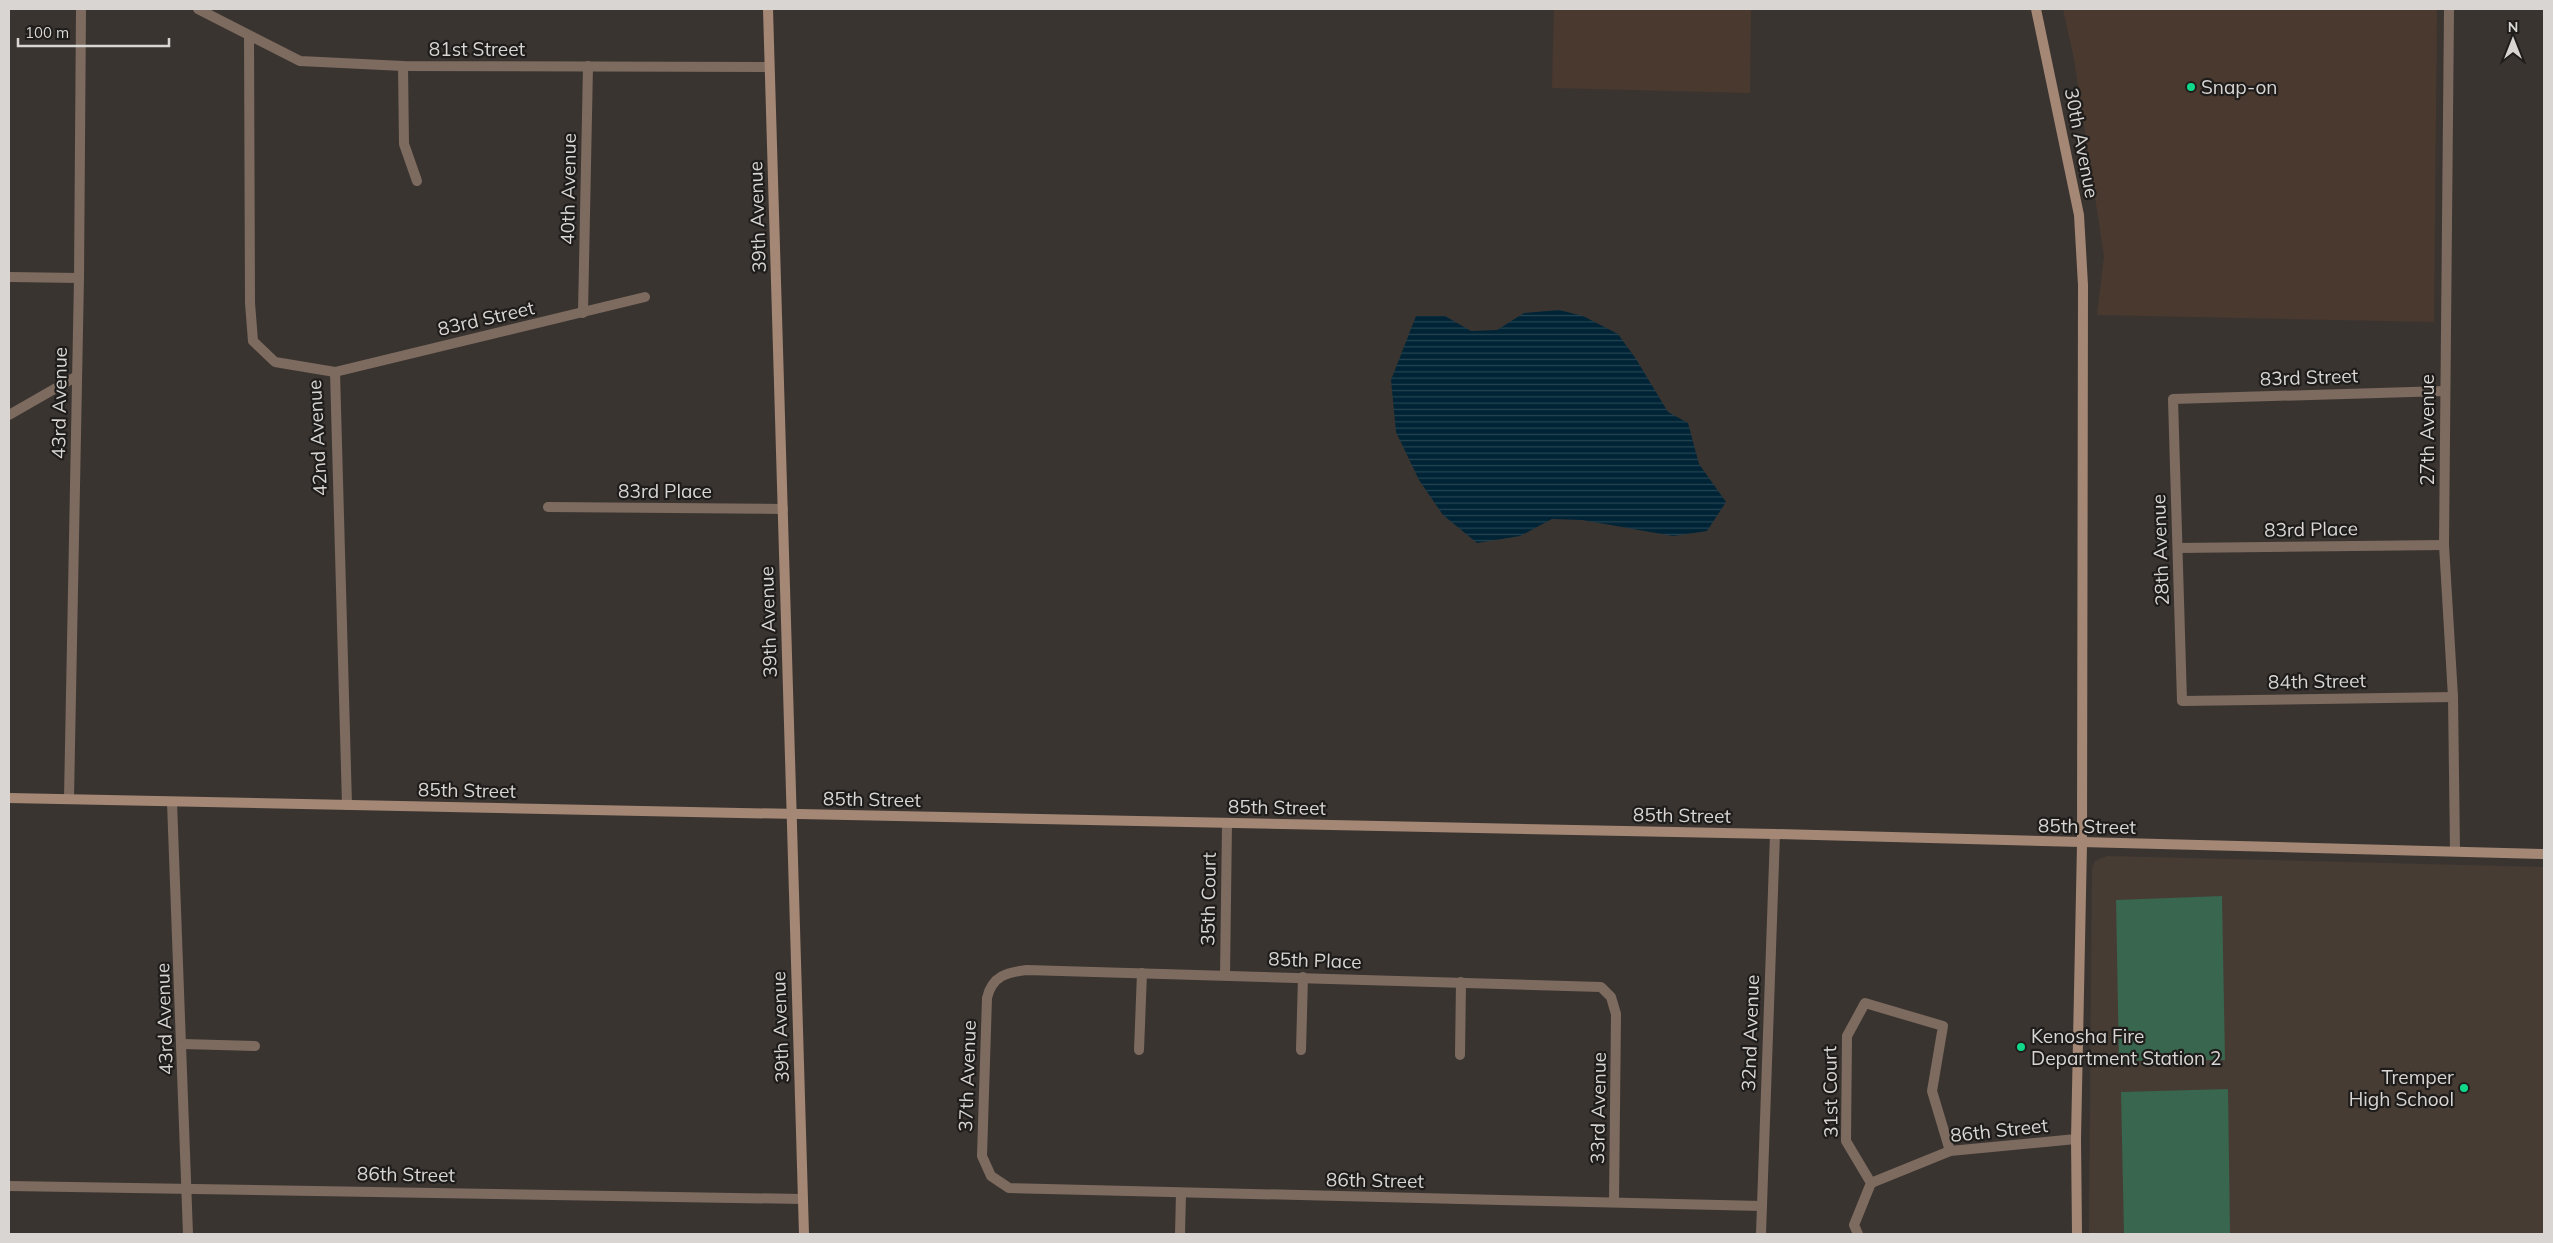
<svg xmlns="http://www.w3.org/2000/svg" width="2553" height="1243" font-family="Mulish,sans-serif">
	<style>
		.commercial { fill: #4a392f }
		.built { fill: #473c34 }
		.green { fill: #38664e }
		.water { fill: url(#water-rules) }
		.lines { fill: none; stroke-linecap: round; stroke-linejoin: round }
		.street { stroke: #7d6b5f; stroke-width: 10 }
		.secondary { stroke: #a48875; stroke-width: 10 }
		.poi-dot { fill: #10d98a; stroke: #1f1d1b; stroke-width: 2 }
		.labels { text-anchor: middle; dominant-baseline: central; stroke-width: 4.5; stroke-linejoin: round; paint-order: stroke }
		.street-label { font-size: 19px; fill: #d8d5d3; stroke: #1f1d1b }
		.poi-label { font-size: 19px; fill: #d8d5d3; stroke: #1f1d1b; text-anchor: start }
	</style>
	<defs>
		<pattern id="water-rules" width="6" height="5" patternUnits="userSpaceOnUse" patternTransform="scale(1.25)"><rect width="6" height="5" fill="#002435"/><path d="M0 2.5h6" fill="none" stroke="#244351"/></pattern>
	</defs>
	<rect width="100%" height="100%" fill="#3a3431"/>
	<g class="commercial">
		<polygon points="1554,9 1751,9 1750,93 1552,88"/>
		<polygon points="2063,9 2437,9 2434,322 2097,315 2104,256 2074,59"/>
	</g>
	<polygon class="built" points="2107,856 2544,867 2544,1234 2089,1234 2092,869 2095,861"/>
	<g class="green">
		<polygon points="2222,896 2225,1060 2119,1061 2116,900"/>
		<polygon points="2228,1089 2230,1234 2124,1234 2121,1092"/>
	</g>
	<polygon class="water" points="1559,310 1583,316 1618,334 1636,359 1668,412 1688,423 1699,464 1726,502 1707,531 1673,536 1582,520 1552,519 1520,536 1477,543 1443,515 1419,480 1396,432 1391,380 1416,316 1445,316 1471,331 1497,330 1524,313"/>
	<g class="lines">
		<g class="street">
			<polyline points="198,9 300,61 403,66 768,67"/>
			<polyline points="2449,9 2444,545 2453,697 2455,851"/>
			<polyline points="249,36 250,303 253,341 275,362 335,372 645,297"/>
			<polyline points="403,66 404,144 417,181"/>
			<polyline points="9,277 79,278"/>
			<polyline points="583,313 588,66"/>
			<polyline points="335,372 347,805"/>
			<polyline points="2445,391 2173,399 2182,701 2453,697"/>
			<polyline points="9,415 77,376"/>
			<polyline points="548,507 783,509"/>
			<polyline points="2178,548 2444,545"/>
			<polyline points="69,798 79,278 81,9"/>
			<polyline points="172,802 188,1234"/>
			<polyline points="1225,975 1227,823"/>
			<polyline points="183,1044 255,1046"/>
			<polyline points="1139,1050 1142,973"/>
			<polyline points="1301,1050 1303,977"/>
			<polyline points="1460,1055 1461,982"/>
			<polyline points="1871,1183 1950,1151 2076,1139"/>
			<polyline points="9,1186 802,1199"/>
			<path d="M1614,1202L1616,1014L1611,997L1601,987L1027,970C1007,972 992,976 987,998L982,1156L991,1176L1009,1188C1260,1195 1511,1200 1762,1206"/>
			<polyline points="1180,1234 1181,1193"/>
			<polyline points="1761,1234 1775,834"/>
			<polyline points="1858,1234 1854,1225 1871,1183 1846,1141 1847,1036 1865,1003 1943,1026 1932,1091 1950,1151"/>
		</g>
		<g class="secondary">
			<polyline points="768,9 804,1234"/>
			<polyline points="2036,9 2079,215 2083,285 2082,844 2076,1139 2077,1234"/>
			<polyline points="9,798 1775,834 2544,854"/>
		</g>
	</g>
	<g class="poi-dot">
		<circle cx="2191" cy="87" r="5"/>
		<circle cx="2021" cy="1047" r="5"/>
		<circle cx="2464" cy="1088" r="5"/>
	</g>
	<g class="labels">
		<g class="street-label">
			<text x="477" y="49">81st Street</text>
			<text transform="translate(2082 143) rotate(79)">30th Avenue</text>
			<text transform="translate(568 189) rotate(-89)">40th Avenue</text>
			<text transform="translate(757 217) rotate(-92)">39th Avenue</text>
			<text transform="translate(486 318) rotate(-13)">83rd Street</text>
			<text transform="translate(2309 377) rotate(-2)">83rd Street</text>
			<text transform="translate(59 403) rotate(-89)">43rd Avenue</text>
			<text transform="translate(2427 430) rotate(-90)">27th Avenue</text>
			<text transform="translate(317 438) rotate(-93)">42nd Avenue</text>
			<text x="665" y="491">83rd Place</text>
			<text transform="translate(2311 529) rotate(-1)">83rd Place</text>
			<text transform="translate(2160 550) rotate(-92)">28th Avenue</text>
			<text transform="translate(768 622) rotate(-92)">39th Avenue</text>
			<text transform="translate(2317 681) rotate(-1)">84th Street</text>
			<text transform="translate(467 790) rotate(1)">85th Street</text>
			<text transform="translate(872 799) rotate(1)">85th Street</text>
			<text transform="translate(1277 807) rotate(1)">85th Street</text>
			<text transform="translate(1682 815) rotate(1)">85th Street</text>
			<text transform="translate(2087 826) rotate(1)">85th Street</text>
			<text transform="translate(1208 899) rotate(-89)">35th Court</text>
			<text transform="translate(1315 960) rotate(2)">85th Place</text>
			<text transform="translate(164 1019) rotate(-92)">43rd Avenue</text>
			<text transform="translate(780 1027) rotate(-92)">39th Avenue</text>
			<text transform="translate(1750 1033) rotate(-88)">32nd Avenue</text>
			<text transform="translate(967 1076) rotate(-88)">37th Avenue</text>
			<text transform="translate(1830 1092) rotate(-91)">31st Court</text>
			<text transform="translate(1598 1108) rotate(-89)">33rd Avenue</text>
			<text transform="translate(1999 1130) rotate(-6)">86th Street</text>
			<text transform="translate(406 1174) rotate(1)">86th Street</text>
			<text transform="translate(1375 1180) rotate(1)">86th Street</text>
		</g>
		<g class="poi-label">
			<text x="2201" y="87">Snap-on</text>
			<text x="2031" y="1036">Kenosha Fire<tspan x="2031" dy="22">Department Station 2</tspan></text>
			<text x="2454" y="1077" text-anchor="end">Tremper<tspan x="2454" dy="22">High School</tspan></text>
		</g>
	</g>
	<rect width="2553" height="1243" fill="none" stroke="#d8d5d3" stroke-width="20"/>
	<g transform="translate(2513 40)" stroke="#1f1d1b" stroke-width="4" paint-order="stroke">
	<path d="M0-4L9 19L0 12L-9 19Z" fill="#d8d5d3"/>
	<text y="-8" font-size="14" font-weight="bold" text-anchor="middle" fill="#d8d5d3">N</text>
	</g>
	<path d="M18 38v8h151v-8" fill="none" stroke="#d8d5d3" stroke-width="2.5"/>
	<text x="25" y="38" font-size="15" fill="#d8d5d3" stroke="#1f1d1b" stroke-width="4" paint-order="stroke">100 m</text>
</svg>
